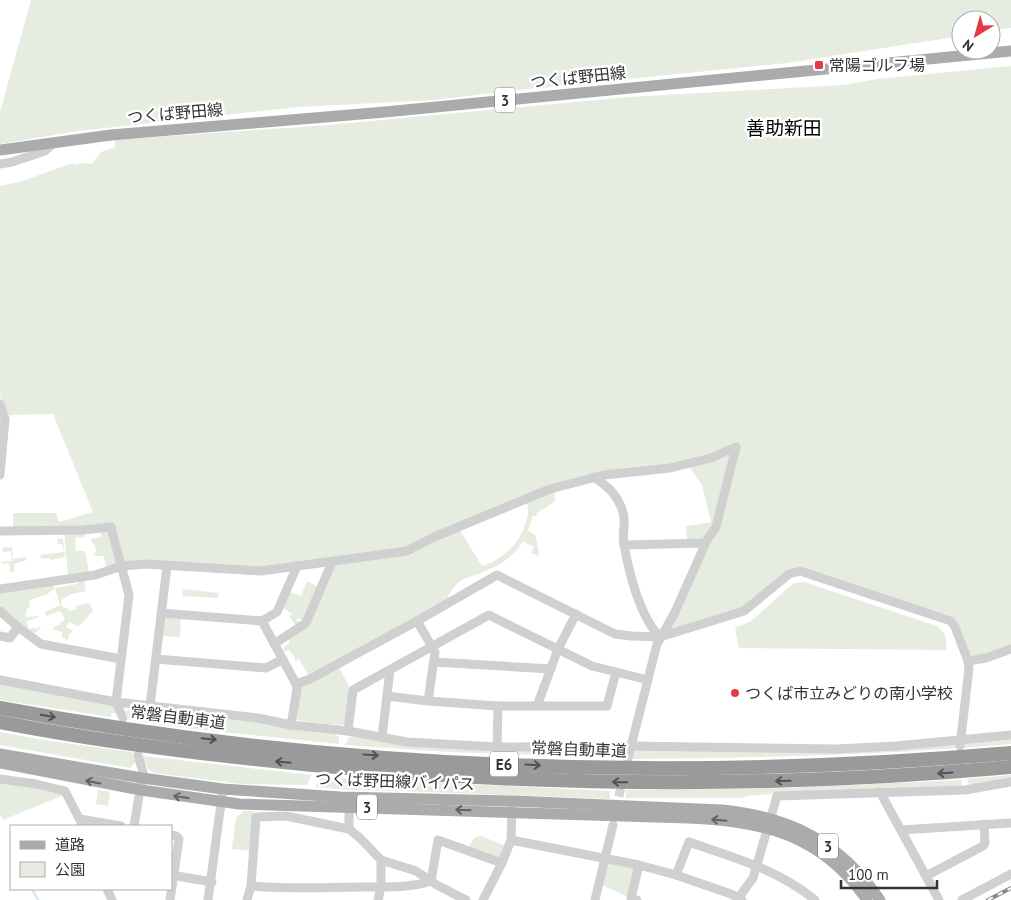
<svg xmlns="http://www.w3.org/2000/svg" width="1011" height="900" font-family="'PT Sans','Noto Sans JP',sans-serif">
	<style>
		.green { fill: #e6ecdf }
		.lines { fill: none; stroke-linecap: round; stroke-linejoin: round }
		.stream { stroke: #cfe2ee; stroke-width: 2 }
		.minor-tunnel { stroke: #d6d6d6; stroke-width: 9; stroke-dasharray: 9 4.5; stroke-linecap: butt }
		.minor { stroke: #d0d0d0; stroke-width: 9 }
		.major { stroke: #ababab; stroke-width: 11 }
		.highway { stroke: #9a9a9a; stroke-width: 14 }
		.rail-casing { stroke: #888; stroke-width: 4 }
		.rail { stroke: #fff; stroke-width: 2; stroke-dasharray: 5.5; stroke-linecap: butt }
		.oneway { stroke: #525252 }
		.oneway2 { stroke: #636363 }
		.poi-dot { fill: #e63946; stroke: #fff; stroke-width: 2 }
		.labels { text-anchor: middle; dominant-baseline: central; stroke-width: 5; stroke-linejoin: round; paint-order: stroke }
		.shield { fill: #fff; stroke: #707070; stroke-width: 1 }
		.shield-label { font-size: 15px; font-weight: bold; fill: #333 }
		.poi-label { font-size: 16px; fill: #333; stroke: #fff; text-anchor: start }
		.street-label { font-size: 16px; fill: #333; stroke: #fff }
		.quarter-label { font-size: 19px; fill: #000; stroke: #fff }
	</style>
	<rect width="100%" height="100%" fill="#fff"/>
	<g class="green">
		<polygon points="31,0 1011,0 1011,28 991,31 991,20 961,20 961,36 787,63 519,90 434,100 298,107 78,131 0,144 0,112"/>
		<path d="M1011,66V646C1001,651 981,659 970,655L954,617L800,568L788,571L743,608L673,631H669L668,629L677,612L705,548L720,524L739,450L734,445L710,456L683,462L669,465L603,471L546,486L454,526L456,531L459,529L482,566C494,563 504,555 512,547C521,539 533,512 526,501L547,492L555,490V501L547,507L538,512L536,516H533L528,530L536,536L539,556L531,553L534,547L523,541C515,556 499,566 483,572C477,575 470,576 464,579C457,582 452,590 448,596V600L309,676L299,659L295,662V658L289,650L285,652L283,647L290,643L288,639L308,626L336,564L334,558L263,568L150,561L127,564L124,560C121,549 120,530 110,523L74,528L13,527V513H56L59,522L93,512L53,414L7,415L0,396V186L22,181L73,163V165L84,163L92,164L101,152L115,147V140L329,125L628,97L844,85L877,79Z"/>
		<polygon points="732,454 716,526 705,540 687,541 686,526 711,522 702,485 689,466"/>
		<polygon points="100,530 109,531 119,564 106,569 104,556 96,556 93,554 97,551 91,539 101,537"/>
		<polygon points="84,531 85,537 75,538 76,551 85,551 89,573 68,575 64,533"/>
		<polygon points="57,539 63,539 65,557 50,560 49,558 41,559 40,555 64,552 62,544 58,544"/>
		<polygon points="12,547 13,559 26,557 26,560 14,564 15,571 10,572 9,563 2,564 1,562 12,561 11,551 3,552 2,548"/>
		<path d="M84,579L86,591L72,594L61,600L62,607L68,608L69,611L77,609L76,606L90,603L93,612C88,614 86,621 78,626L69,622L66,627L73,631L69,635L68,641L66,640V639L62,638V632L52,629L65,620L62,613L59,611L46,616L45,612L60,605L55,588L77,584Z"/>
		<polygon points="307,581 319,587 303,621 298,618 296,620 300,623 296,626 288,615 291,616 292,614 282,607 289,592 301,596"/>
		<polygon points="804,582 937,626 945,634 947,650 739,648 735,628 751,621 794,583"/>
		<polygon points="53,584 54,589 46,595 29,600 30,608 26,609 27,612 25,614 27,617 38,616 39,617 27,621 29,629 34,628 35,629 42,626 35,633 31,632 0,606 0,590"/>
		<polygon points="183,589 219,593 218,598 182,596"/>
		<polygon points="181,616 180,637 162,636 164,618"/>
		<polygon points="338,666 350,688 346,723 343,725 315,723 298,720 296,718 301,685"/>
		<polygon points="0,683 111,704 118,713 112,713 111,717 0,700"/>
		<polygon points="132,708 196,716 250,721 278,725 295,730 335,734 339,737 339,744 185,728 129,720 126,711"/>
		<polygon points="0,732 43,740 132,752 136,762 130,768 0,745"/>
		<polygon points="349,737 619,750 621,751 625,758 448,752 345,745"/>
		<polygon points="1011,737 1011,744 962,748 966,741"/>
		<path d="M956,743L958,748C849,756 740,758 631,759L635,750Z"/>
		<polygon points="143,756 311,775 307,785 242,784 154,773 148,769"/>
		<polygon points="1011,775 1011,779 972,785 969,784 967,779"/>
		<polygon points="322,777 610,791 610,799 400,791 350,790 315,787"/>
		<polygon points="961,780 962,786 771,794 747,796 741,798 626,798 626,790 788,788"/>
		<polygon points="0,783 33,788 64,795 3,820 0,815"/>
		<polygon points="98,790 110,792 108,806 96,804"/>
		<polygon points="244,811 254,811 250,851 232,849 236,818"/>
		<polygon points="481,836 506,846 501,859 468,849 474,838"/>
		<polygon points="610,863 633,867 635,870 628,897 602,885 607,865"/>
	</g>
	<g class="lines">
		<polyline class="stream" points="32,889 38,900"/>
		<polyline class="minor-tunnel" points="616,810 623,778"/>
		<g class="minor">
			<polyline points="0,164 12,162 45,151 54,143"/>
			<polyline points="0,404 5,419 0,475"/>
			<path d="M593,477C608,485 622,500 624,518C625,527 622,536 624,545C629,573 640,617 660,637"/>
			<polyline points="0,531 83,530 111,527 129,595 116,702 123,718"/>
			<polyline points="624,545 705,543"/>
			<polyline points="0,589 95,575 122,566 146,564 261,571 407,551 434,537 550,489 604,475 670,468 711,458 736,447"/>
			<polyline points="0,611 18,627 41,644 121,659"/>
			<polyline points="161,613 262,621 296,684 297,689 291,725"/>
			<polyline points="262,621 277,612 297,566"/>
			<polyline points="417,621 435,652 428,701"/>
			<polyline points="0,636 10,638 18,627"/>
			<polyline points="274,644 306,623 332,562"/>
			<polyline points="156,659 266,668 283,659"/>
			<polyline points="434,662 551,669"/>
			<polyline points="0,680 116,702 258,718 291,725 348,731 407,742 497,747 630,746 836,749 896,746 1011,735"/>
			<polyline points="296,684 310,679 417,621 497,575 615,634 631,636 660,637 744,611 789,574 800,571 951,621 955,627 968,661 986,658 1011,649"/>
			<polyline points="387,696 428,701 498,706"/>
			<polyline points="150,706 167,566"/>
			<polyline points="537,706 558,649 576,614"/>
			<polyline points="348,731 353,690 489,615 592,666 648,680"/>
			<polyline points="382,737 390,670"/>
			<polyline points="960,746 969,668 968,661"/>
			<polyline points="497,747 498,706 607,706 616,672"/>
			<polyline points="628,758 657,644 675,612 707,540 716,527 736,447"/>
			<polyline points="0,779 36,784 65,791 83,826"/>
			<polyline points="880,792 939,900"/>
			<polyline points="80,819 121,826"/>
			<polyline points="134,826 143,772 138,755"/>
			<polyline points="349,829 349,806"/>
			<polyline points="901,830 1011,823"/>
			<polyline points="511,840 639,865 676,875 731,894 742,900"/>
			<polyline points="171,875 212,882"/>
			<path d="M676,875L689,842C734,858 778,869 815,900"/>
			<polyline points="926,876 983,846 985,843 984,824"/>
			<path d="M251,886C288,889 325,888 363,887C383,887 412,888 431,881L438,840L502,863"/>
			<polyline points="107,889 112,900"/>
			<polyline points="170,900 179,839 176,836 171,835"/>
			<polyline points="208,900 222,796"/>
			<polyline points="247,900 251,886 256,817 286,816 349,829 361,839 381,860 416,871 437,885 466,900"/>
			<polyline points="378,900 381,887 381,860"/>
			<polyline points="483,900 502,863 511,840 512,806"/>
			<polyline points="595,900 613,825"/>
			<polyline points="637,900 631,898 639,865"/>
			<polyline points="737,900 753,878 777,796 965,790 1011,782"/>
			<polyline points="962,900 1011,874"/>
		</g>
		<g class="major">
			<polyline points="0,150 111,135 385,112 1011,51"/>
			<path d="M0,754L142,778L223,789L340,797L513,801L722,810C791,817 840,842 880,900"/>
			<path d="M0,763L141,790L239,804L688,818C763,821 821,834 867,900"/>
		</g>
		<g class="highway">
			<path d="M0,708C332,770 675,782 1011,753"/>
			<path d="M0,722C103,742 208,755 313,765C545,787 779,788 1011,767"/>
		</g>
		<defs>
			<polyline id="rail" points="988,900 1011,888"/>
		</defs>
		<use href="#rail" class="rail-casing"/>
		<use href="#rail" class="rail"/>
	</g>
	<defs><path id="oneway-shaft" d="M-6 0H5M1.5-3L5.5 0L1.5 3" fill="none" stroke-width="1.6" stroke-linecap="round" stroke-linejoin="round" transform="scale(1.25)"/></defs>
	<g class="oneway">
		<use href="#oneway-shaft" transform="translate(48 716) rotate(9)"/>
		<use href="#oneway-shaft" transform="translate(209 739) rotate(6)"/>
		<use href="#oneway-shaft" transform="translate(371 755) rotate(4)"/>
		<use href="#oneway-shaft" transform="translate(283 762) rotate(-175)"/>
		<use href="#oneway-shaft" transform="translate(533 765) rotate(3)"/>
		<use href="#oneway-shaft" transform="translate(945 773) rotate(176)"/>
		<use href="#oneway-shaft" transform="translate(783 781) rotate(179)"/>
		<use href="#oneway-shaft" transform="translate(620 782) rotate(-179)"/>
	</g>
	<g class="oneway2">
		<use href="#oneway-shaft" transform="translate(93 782) rotate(-168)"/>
		<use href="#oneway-shaft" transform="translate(181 797) rotate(-172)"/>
		<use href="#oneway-shaft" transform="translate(463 810) rotate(-178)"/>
		<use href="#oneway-shaft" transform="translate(719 820) rotate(-175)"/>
	</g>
	<g class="poi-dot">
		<rect x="814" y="60" width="10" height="10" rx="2.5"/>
		<circle cx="735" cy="693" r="5"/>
	</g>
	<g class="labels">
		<g class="shield">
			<rect x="495" y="87.5" width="20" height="25" rx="4"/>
			<rect x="490" y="751.5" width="28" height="25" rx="4"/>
			<rect x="357" y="794.5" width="20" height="25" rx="4"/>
			<rect x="818" y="833.5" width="20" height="25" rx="4"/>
		</g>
		<g class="shield-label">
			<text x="505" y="100">3</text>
			<text x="504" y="764">E6</text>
			<text x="367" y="807">3</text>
			<text x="828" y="846">3</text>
		</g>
		<g class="poi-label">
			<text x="829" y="65">常陽ゴルフ場</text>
			<text x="745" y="693">つくば市立みどりの南小学校</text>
		</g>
		<g class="street-label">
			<text transform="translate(578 77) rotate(-6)">つくば野田線</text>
			<text transform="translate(175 113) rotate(-5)">つくば野田線</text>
			<text transform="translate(178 717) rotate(7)">常磐自動車道</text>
			<text transform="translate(579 749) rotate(2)">常磐自動車道</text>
			<text transform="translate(395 781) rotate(2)">つくば野田線バイパス</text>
		</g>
		<g class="quarter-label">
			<text x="784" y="128">善助新田</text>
		</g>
	</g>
	<rect x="10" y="825" width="162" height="65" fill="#ffffff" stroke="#adadad"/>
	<rect x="20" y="841" width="25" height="8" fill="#ababab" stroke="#adadad"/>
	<text x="55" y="850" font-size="15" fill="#333333">道路</text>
	<rect x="20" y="862" width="25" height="15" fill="#e6ecdf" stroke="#adadad"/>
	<text x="55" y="875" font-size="15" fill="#333333">公園</text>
	<g transform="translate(976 35) rotate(217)"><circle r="24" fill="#ffffff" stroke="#adadad"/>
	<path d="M0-4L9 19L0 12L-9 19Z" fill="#e63946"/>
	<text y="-8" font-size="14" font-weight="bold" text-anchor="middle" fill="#333333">N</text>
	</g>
	<path d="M841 880v8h96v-8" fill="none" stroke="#333333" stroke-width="2.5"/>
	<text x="848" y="880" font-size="15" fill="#333333" stroke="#ffffff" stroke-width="4" paint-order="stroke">100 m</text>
</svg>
